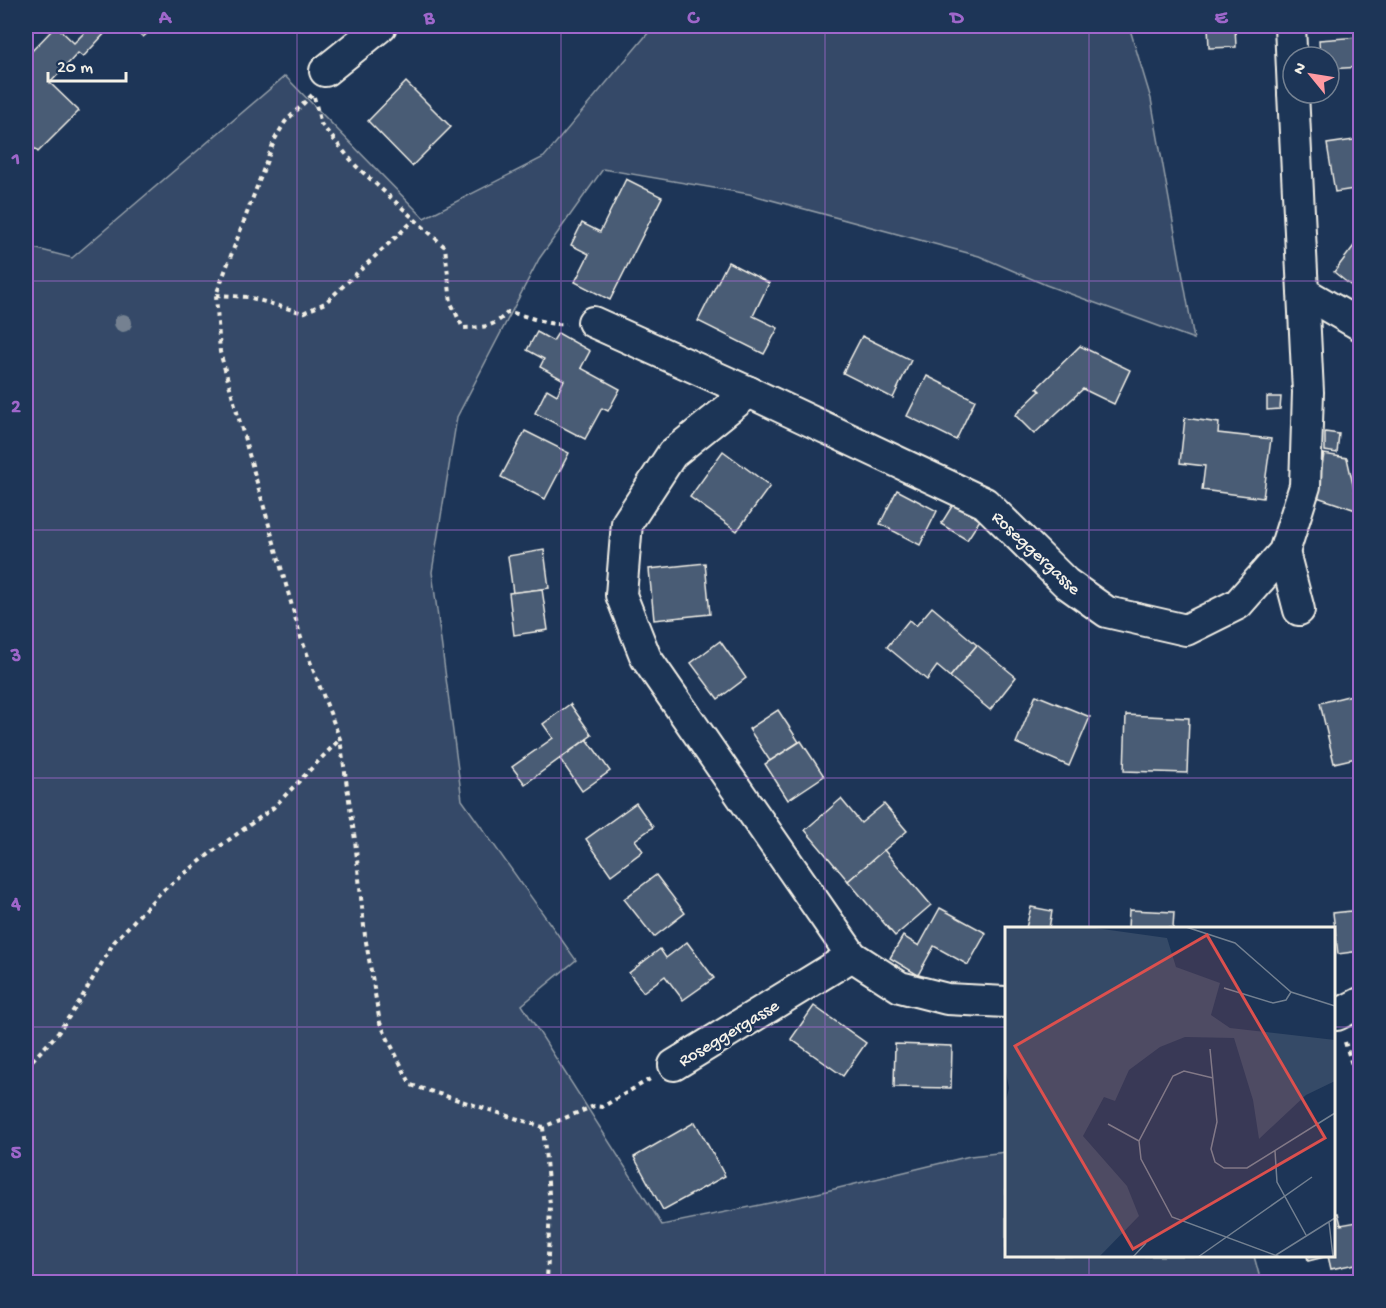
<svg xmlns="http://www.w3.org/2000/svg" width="1386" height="1308" viewBox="0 0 1386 1308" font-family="'Gochi Hand',sans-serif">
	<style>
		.green { fill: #354a67; stroke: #949ea8; stroke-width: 1.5 }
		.building { fill: #485b74; stroke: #f4f1e8; stroke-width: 1.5 }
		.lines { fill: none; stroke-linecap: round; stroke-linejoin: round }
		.street-casing { stroke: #f4f1e8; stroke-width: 34 }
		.path { stroke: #f4f1e8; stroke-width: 4; stroke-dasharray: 4.5 4.5; stroke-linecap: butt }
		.street { stroke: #1d3557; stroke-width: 30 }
		.tree { fill: #748191 }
		.grid { fill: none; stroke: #9f67cb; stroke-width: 1.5; stroke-opacity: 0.55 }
		.labels { text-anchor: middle; stroke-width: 5; stroke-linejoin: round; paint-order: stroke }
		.street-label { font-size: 18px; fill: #f4f1e8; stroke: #1d3557 }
		.inset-road { fill: none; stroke: #738091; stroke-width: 1.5 }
		.view { fill: #dc504e; fill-opacity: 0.15; stroke: #dc504e; stroke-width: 3 }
		.inset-edge { fill: none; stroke: #f4f1e8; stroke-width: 3 }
		.neatline { fill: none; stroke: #9f67cb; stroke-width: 2 }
		.grid-label { font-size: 20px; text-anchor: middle; font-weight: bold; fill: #9f67cb }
	</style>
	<rect width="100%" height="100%" fill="#1d3557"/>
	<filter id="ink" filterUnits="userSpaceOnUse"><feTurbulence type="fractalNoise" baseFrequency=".0167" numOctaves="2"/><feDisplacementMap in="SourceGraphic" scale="12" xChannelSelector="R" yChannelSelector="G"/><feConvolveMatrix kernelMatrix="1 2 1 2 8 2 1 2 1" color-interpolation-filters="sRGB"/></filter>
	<g filter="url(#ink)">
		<polygon class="green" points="654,26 1129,26 1151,99 1194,339 1046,285 979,256 749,194 603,169 539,259 457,417 432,572 462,800 576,960 522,1005 662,1225 818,1193 970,1156 1006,1152 1006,1256 1254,1256 1261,1282 26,1282 26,246 72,258 285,76 424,218 544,157"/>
		<g class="building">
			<polygon points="56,26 74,43 91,26 99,26 106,32 83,57 78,53 50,83 79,111 38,152 26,140 26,108 31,102 26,97 26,57"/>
			<polygon points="132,26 156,26 143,37"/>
			<polygon points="1208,26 1235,26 1236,47 1209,48"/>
			<polygon points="1359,37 1360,67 1329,69 1329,57 1320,57 1319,40"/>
			<polygon points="406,82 451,127 412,166 368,121"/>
			<polygon points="1360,139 1360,188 1335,192 1327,144"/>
			<polygon points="626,179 662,197 610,300 575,282 589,254 571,245 582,223 600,232"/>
			<polygon points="1360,238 1360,293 1334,272"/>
			<polygon points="728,262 769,283 753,316 778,328 764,354 698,321"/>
			<polygon points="537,332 553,341 558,333 590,351 581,368 620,389 608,411 602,408 585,439 535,413 547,389 557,395 564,380 540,367 544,359 527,350"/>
			<polygon points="862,336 911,360 893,398 843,373"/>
			<polygon points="1080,346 1130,370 1114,404 1083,389 1034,434 1015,415 1040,391 1037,388"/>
			<polygon points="927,376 975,400 956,440 907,416"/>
			<polygon points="1267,397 1281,397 1280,409 1267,410"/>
			<polygon points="1185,418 1219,423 1218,433 1271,439 1263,498 1202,490 1205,466 1180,463"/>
			<polygon points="1360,424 1360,448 1356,425"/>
			<polygon points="525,431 569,453 545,499 501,477"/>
			<polygon points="1325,432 1339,434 1337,453 1325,451"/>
			<polygon points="723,451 770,486 737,531 690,497"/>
			<polygon points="1324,454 1347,458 1359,511 1317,497"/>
			<polygon points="897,490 937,511 920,545 880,524"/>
			<polygon points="954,503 980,520 967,540 941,524"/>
			<polygon points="544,550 549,588 513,593 508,556"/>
			<polygon points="705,563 710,614 654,620 649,569"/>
			<polygon points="542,589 548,630 514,635 509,593"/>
			<polygon points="932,607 977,645 950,677 937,666 927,680 887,647 909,620 916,626"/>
			<polygon points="720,641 746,678 718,699 691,663"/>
			<polygon points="977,645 1016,677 990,710 950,677"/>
			<polygon points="1360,693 1360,757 1334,763 1320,703"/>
			<polygon points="1036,695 1090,717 1069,766 1016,743"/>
			<polygon points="570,704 592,735 525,784 512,767 553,738 543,724"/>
			<polygon points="778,710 799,742 770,761 749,729"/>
			<polygon points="1126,715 1189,718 1187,773 1124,771"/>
			<polygon points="587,739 610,771 582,791 560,759"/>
			<polygon points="801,741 824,776 788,800 765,764"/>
			<polygon points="841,799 861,823 884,804 907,831 848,881 805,830"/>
			<polygon points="636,803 653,827 635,840 643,851 611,875 586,839"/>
			<polygon points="884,850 931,905 895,936 848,881"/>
			<polygon points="656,875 685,913 654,937 624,899"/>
			<polygon points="1031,907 1052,911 1049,928 1026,928"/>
			<polygon points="940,908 986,933 968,965 934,946 918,975 890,958 903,936 919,946"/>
			<polygon points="1129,910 1174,912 1173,928 1128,928"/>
			<polygon points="1360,910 1360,951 1338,954 1333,913"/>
			<polygon points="687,942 714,978 683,1000 665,976 643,992 629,973 660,949 666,958"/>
			<polygon points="814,1006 866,1043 843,1076 791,1039"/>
			<polygon points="895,1044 952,1046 951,1088 894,1087"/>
			<polygon points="695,1122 725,1176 663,1210 634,1157"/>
			<polygon points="1338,1213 1341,1225 1357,1222 1360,1236 1360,1263 1331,1269 1328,1256 1308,1261 1307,1256 1334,1256 1334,1214"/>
		</g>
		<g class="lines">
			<g class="street-casing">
				<g id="street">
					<polyline points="1290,26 1293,92"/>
					<polyline points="325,71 381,26"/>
					<polyline points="1303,292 1360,325"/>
					<polyline points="593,322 749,392 985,503 1066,583 1107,612 1186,630 1238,604 1284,552 1305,486 1308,392 1293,93"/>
					<polyline points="749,392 672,454 627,523 621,595 646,658 852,956 900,987 947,999 1006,1002"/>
					<polyline points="1284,552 1299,610"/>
					<polyline points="1334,1015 1337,1015 1360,1003"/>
					<polyline points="674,1065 852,956"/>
				</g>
			</g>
			<g class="path">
				<polyline points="312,95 285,122 275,139 216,295 220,352 301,638 340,739 355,840 365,936 380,1023 411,1085 543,1127 594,1106 602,1107 652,1078"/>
				<path d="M314,97L321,124L356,166L445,247L451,303L463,328C484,327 493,328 508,312C527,315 547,326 566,324"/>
				<polyline points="216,295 248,297 303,313 325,303 414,220"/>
				<polyline points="1345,1042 1360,1091"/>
				<polyline points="26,1067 58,1033 81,999 114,942 161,892 212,852 273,808 339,740"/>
				<polyline points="543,1127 550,1205 547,1282"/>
			</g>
			<use href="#street" class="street"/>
		</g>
		<circle class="tree" cx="123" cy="323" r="9"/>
	</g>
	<path class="grid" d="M297,26V1282M561,26V1282M825,26V1282M1089,26V928M26,281H1360M26,530H1360M26,778H1360M26,1027H1006M1334,1027H1360M1089,1256V1282"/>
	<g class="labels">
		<g class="street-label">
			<text transform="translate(1037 552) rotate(43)" y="6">Roseggergasse</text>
			<text transform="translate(728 1032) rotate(-31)" y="6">Roseggergasse</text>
		</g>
	</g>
	<g transform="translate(1005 927)">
		<rect width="330" height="330" fill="#1d3557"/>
		<path d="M0,0H83L162,11L171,40L215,56L206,88L225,101L330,113V154L301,168L254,212L248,173L229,111L180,110L155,120L124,143L110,174L99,170L78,209L122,259L134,289L94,330H0V178L4,161L0,140Z" fill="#354a67"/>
		<path class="inset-road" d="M181,0L230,16L286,65L330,79M219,61L268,76L281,73L286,65M205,122L212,195L206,222L210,235L219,241H242L330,186M208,151L179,144L168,149L134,214L136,232L167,290L275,330M103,197L134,214M270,224L272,255L301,308M324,295L328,330M271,328L330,291M128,330L141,316M193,330L307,250"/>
		<path class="view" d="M202,8L320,211L128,322L10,119Z"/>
		<rect width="330" height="330" class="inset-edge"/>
	</g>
	<rect width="1386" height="1308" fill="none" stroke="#1d3557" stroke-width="66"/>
	<g transform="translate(1311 75) rotate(300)"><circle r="28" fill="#1d3557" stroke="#738091" stroke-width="1.5"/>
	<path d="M0-4.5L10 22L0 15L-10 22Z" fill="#ff9aa2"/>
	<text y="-9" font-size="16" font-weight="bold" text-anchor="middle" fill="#f4f1e8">N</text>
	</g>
	<path d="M48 72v9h78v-9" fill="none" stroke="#f4f1e8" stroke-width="3"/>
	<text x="57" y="72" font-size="18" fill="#f4f1e8" stroke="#1d3557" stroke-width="4.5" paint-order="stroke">20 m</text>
	<rect x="33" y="33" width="1320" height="1242" class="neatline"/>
	<g class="grid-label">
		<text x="165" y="23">A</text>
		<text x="429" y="23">B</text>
		<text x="693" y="23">C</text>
		<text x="957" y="23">D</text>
		<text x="1221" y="23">E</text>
		<text x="16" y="164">1</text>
		<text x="16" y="412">2</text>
		<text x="16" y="661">3</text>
		<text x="16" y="909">4</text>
		<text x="16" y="1158">5</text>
	</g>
</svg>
